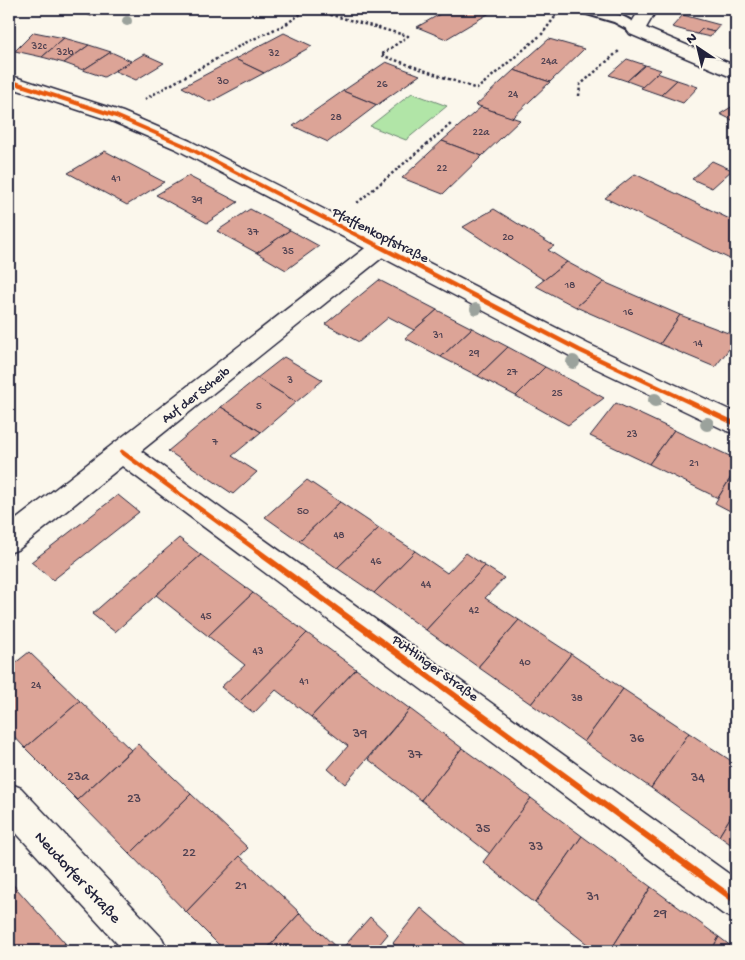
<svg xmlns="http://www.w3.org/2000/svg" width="745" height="960" viewBox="0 0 745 960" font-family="'Gochi Hand',sans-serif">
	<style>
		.green { fill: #b1e5a7; stroke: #6a8471 }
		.building { fill: #dca497; stroke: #22223b }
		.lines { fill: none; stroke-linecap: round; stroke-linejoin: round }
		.service-casing { stroke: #22223b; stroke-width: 4 }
		.minor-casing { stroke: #22223b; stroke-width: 3 }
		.tertiary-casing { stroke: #22223b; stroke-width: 3 }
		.path { stroke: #22223b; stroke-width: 2.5; stroke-dasharray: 2.5 2.5; stroke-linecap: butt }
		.service { fill: #fbf7ec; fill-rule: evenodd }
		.minor { fill: #fbf7ec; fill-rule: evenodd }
		.tertiary { fill: #fbf7ec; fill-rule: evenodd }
		.cycleway-far2-casing { stroke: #fbf7ec; stroke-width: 6 }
		.cycleway-far1-casing { stroke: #fbf7ec; stroke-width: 8 }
		.cycleway-casing { stroke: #fbf7ec; stroke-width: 9 }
		.cycleway-far2 { stroke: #e8590c; stroke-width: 4 }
		.cycleway-far1 { stroke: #e8590c; stroke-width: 4.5 }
		.cycleway { stroke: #e8590c; stroke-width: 6 }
		.tree { fill: #9ba29c }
		.labels { text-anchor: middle; stroke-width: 4; stroke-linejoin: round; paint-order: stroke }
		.number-label { font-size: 11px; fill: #504252 }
		.street-label { font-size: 14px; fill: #22223b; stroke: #fbf7ec }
		.near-number-label { font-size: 14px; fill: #504252 }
		.near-street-label { font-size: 16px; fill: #22223b; stroke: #fbf7ec }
	</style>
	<rect width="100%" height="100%" fill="#fbf7ec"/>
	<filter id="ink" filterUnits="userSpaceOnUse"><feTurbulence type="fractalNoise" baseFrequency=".02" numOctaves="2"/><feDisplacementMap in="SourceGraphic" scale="10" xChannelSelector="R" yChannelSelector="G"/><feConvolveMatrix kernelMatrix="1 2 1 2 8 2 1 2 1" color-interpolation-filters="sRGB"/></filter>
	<g filter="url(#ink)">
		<polygon class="green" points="412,93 447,106 406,140 370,126"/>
		<g class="building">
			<polygon points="74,9 105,9 91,16"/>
			<polygon points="449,9 475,9 488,14 446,39 417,27"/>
			<polygon points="475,9 497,9 488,14"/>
			<polygon points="683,15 720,25 714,32 702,29 697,34 672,27"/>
			<polygon points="702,29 714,32 710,37 697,34"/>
			<polygon points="34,32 64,38 42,57 15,51"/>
			<polygon points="284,33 312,46 264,73 235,59"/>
			<polygon points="64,38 89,45 64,63 42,57"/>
			<polygon points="549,39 584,49 550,82 514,70"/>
			<polygon points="89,45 111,52 83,70 64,63"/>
			<polygon points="111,52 131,61 104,77 83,70"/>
			<polygon points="144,54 164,63 136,80 115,71"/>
			<polygon points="235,59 264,73 210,102 182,87"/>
			<polygon points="627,59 645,65 627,81 609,75"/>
			<polygon points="386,62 420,75 377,105 343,91"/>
			<polygon points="645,65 661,70 643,87 627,81"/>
			<polygon points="514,70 550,82 512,118 476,105"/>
			<polygon points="657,73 677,80 661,95 641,88"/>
			<polygon points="677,80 698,87 683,103 661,95"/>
			<polygon points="343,91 377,105 328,142 293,126"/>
			<polygon points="736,104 736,122 720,114"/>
			<polygon points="481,107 520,120 482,156 442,141"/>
			<polygon points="442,141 482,156 443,194 402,178"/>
			<polygon points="105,151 164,182 127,205 68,173"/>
			<polygon points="712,161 732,170 712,188 692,179"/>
			<polygon points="635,174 736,222 736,262 605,198"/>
			<polygon points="188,176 238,202 207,223 156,195"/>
			<polygon points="250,209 290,230 257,253 217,231"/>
			<polygon points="494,209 554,246 548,250 567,262 544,280 463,227"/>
			<polygon points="290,230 319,246 286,270 257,253"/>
			<polygon points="567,262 604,282 576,307 536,286"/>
			<polygon points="379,280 437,310 414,330 389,317 359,342 325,324"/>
			<polygon points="604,282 680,315 660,344 576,307"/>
			<polygon points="437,310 472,328 441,357 405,338"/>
			<polygon points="680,315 736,336 736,340 715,367 660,344"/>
			<polygon points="472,328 508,347 478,376 441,357"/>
			<polygon points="508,347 545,367 516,396 478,376"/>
			<polygon points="284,357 323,380 296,402 257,378"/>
			<polygon points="545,367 584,387 604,398 568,425 516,396"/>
			<polygon points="257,378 296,402 261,432 221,407"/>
			<polygon points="616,403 674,430 649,464 590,436"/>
			<polygon points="221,407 261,432 232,456 257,472 233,494 168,451"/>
			<polygon points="674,430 736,459 736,469 718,498 649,464"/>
			<polygon points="736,469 736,514 715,503"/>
			<polygon points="307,480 340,502 299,541 265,517"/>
			<polygon points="118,495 139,512 53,580 31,562"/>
			<polygon points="340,502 379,528 337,568 299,541"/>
			<polygon points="379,528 415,551 374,593 337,568"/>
			<polygon points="179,538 201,555 115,632 92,614"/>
			<polygon points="415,551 447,573 466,553 485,566 426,630 374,593"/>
			<polygon points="201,555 253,593 208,636 156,595"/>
			<polygon points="485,566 504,578 485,598 519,620 478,667 426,630"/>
			<polygon points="253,593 307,633 239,702 221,687 245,665 208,636"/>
			<polygon points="519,620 571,654 531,704 478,667"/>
			<polygon points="307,633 356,669 311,717 276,690 254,713 239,702"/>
			<polygon points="29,652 80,701 25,748 9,731 9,668"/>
			<polygon points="571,654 623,689 584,742 531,704"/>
			<polygon points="356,669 410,709 345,784 328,769 348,746 311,717"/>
			<polygon points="623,689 689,733 651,788 584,742"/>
			<polygon points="80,701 131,750 77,800 25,748"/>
			<polygon points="410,709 462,748 421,800 368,759"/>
			<polygon points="689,733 736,764 736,808 719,836 651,788"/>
			<polygon points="138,744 191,794 130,854 77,800"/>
			<polygon points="462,748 531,798 490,854 421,800"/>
			<polygon points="191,794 248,848 186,912 130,854"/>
			<polygon points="531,798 582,836 535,903 483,862"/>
			<polygon points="736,808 736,848 719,836"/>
			<polygon points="582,836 651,887 610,951 596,951 535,903"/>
			<polygon points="240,856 300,913 265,951 225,951 186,912"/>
			<polygon points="9,880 65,943 57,951 9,951"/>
			<polygon points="651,887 719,937 711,951 610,951"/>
			<polygon points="421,908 472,951 401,951 393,943"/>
			<polygon points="300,913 340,951 265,951"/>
			<polygon points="370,917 388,934 374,951 340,951"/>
			<polygon points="719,937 736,950 736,951 711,951"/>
			<polygon points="65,943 72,951 57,951"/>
		</g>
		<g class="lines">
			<g class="service-casing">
				<path id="service" d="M578,9C598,8 628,13 642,30L636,34L614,22L580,12Z"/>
			</g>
			<g class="minor-casing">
				<g id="minor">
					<polygon points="640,9 657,9 646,28 736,66 736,79 630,34 627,30"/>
					<polygon points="381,240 389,242 392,247 389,252 141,451 736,879 736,919 723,914 122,466 19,549 9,553 9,525 373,242"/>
					<polygon points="9,783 21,788 162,938 168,951 124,951 9,825"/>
				</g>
			</g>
			<g class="tertiary-casing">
				<polygon id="tertiary" points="9,75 123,112 190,141 588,344 736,413 736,434 727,431 570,356 176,149 109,120 9,87"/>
			</g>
			<g class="path">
				<polyline points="305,12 324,13 408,36 381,55 477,89 542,34 558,13"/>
				<polyline points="579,96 580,85 620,50"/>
				<polyline points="145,99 243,44 286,24 308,9"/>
				<polyline points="357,203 452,123"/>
			</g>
			<use href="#service" class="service"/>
			<use href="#minor" class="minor"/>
			<use href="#tertiary" class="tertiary"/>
			<g class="cycleway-far2-casing">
				<polyline id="cycleway-far2" points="9,81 116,116 183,145 366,240"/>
			</g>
			<g class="cycleway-far1-casing">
				<g id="cycleway-far1">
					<polyline points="363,238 579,350 736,424"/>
					<polyline points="122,452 259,552"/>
				</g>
			</g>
			<g class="cycleway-casing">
				<polyline id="cycleway" points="257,551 736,901"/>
			</g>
			<use href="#cycleway-far2" class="cycleway-far2"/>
			<use href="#cycleway-far1" class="cycleway-far1"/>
			<use href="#cycleway" class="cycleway"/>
		</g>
		<g class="tree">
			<circle cx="127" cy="21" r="5"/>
			<circle cx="476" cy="309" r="6"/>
			<circle cx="573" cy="362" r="7"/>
			<circle cx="655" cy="400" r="7"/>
			<circle cx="707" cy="424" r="7"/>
		</g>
	</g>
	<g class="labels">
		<g class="number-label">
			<text x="39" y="49">32c</text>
			<text x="65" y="55">32b</text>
			<text x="274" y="56">32</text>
			<text x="549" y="64">24a</text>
			<text x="223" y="84">30</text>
			<text x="382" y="87">26</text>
			<text x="513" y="97">24</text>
			<text x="336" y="120">28</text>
			<text x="481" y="135">22a</text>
			<text x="442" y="171">22</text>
			<text x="116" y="181">41</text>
			<text x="197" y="203">39</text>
			<text x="253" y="235">37</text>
			<text x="508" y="240">20</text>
			<text x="288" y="254">35</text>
			<text x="570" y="288">18</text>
			<text x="628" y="315">16</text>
			<text x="438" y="338">31</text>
			<text x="698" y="346">14</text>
			<text x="474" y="356">29</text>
			<text x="512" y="375">27</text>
			<text x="290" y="383">3</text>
			<text x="557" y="396">25</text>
			<text x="259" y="409">5</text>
			<text x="632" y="437">23</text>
			<text x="215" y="445">7</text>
			<text x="694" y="466">21</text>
			<text x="303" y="514">50</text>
			<text x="339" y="538">48</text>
			<text x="376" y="564">46</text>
			<text x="426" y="587">44</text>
			<text x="474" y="613">42</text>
			<text x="206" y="619">45</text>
			<text x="258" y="654">43</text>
			<text x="525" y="665">40</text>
			<text x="304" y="684">41</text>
			<text x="36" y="688">24</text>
			<text x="577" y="701">38</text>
		</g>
		<g class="street-label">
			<text transform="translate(381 234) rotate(27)" y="5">Pfaffenkopfstraße</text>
			<text transform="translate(195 394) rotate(-38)" y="5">Auf der Scheib</text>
			<text transform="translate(436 667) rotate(36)" y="5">Püttlinger Straße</text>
		</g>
		<g class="near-number-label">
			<text x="360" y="737">39</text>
			<text x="637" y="742">36</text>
			<text x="415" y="758">37</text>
			<text x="78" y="780">23a</text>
			<text x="698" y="781">34</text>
			<text x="134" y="802">23</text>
			<text x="483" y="832">35</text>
			<text x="536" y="850">33</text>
			<text x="189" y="856">22</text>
			<text x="241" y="889">21</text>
			<text x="593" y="900">31</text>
			<text x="660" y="917">29</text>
		</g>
		<g class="near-street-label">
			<text transform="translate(79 876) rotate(47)" y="6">Neudorfer Straße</text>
		</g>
	</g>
	<rect width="745" height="960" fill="none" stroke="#fbf7ec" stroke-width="30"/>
	<rect x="15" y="15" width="715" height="930" fill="none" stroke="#22223b" stroke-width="2" filter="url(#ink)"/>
	<g transform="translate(698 48) rotate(325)" stroke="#fbf7ec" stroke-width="4" paint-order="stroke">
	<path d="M0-4L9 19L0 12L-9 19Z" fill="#22223b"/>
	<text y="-8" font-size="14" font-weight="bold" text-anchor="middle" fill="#22223b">N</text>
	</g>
</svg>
